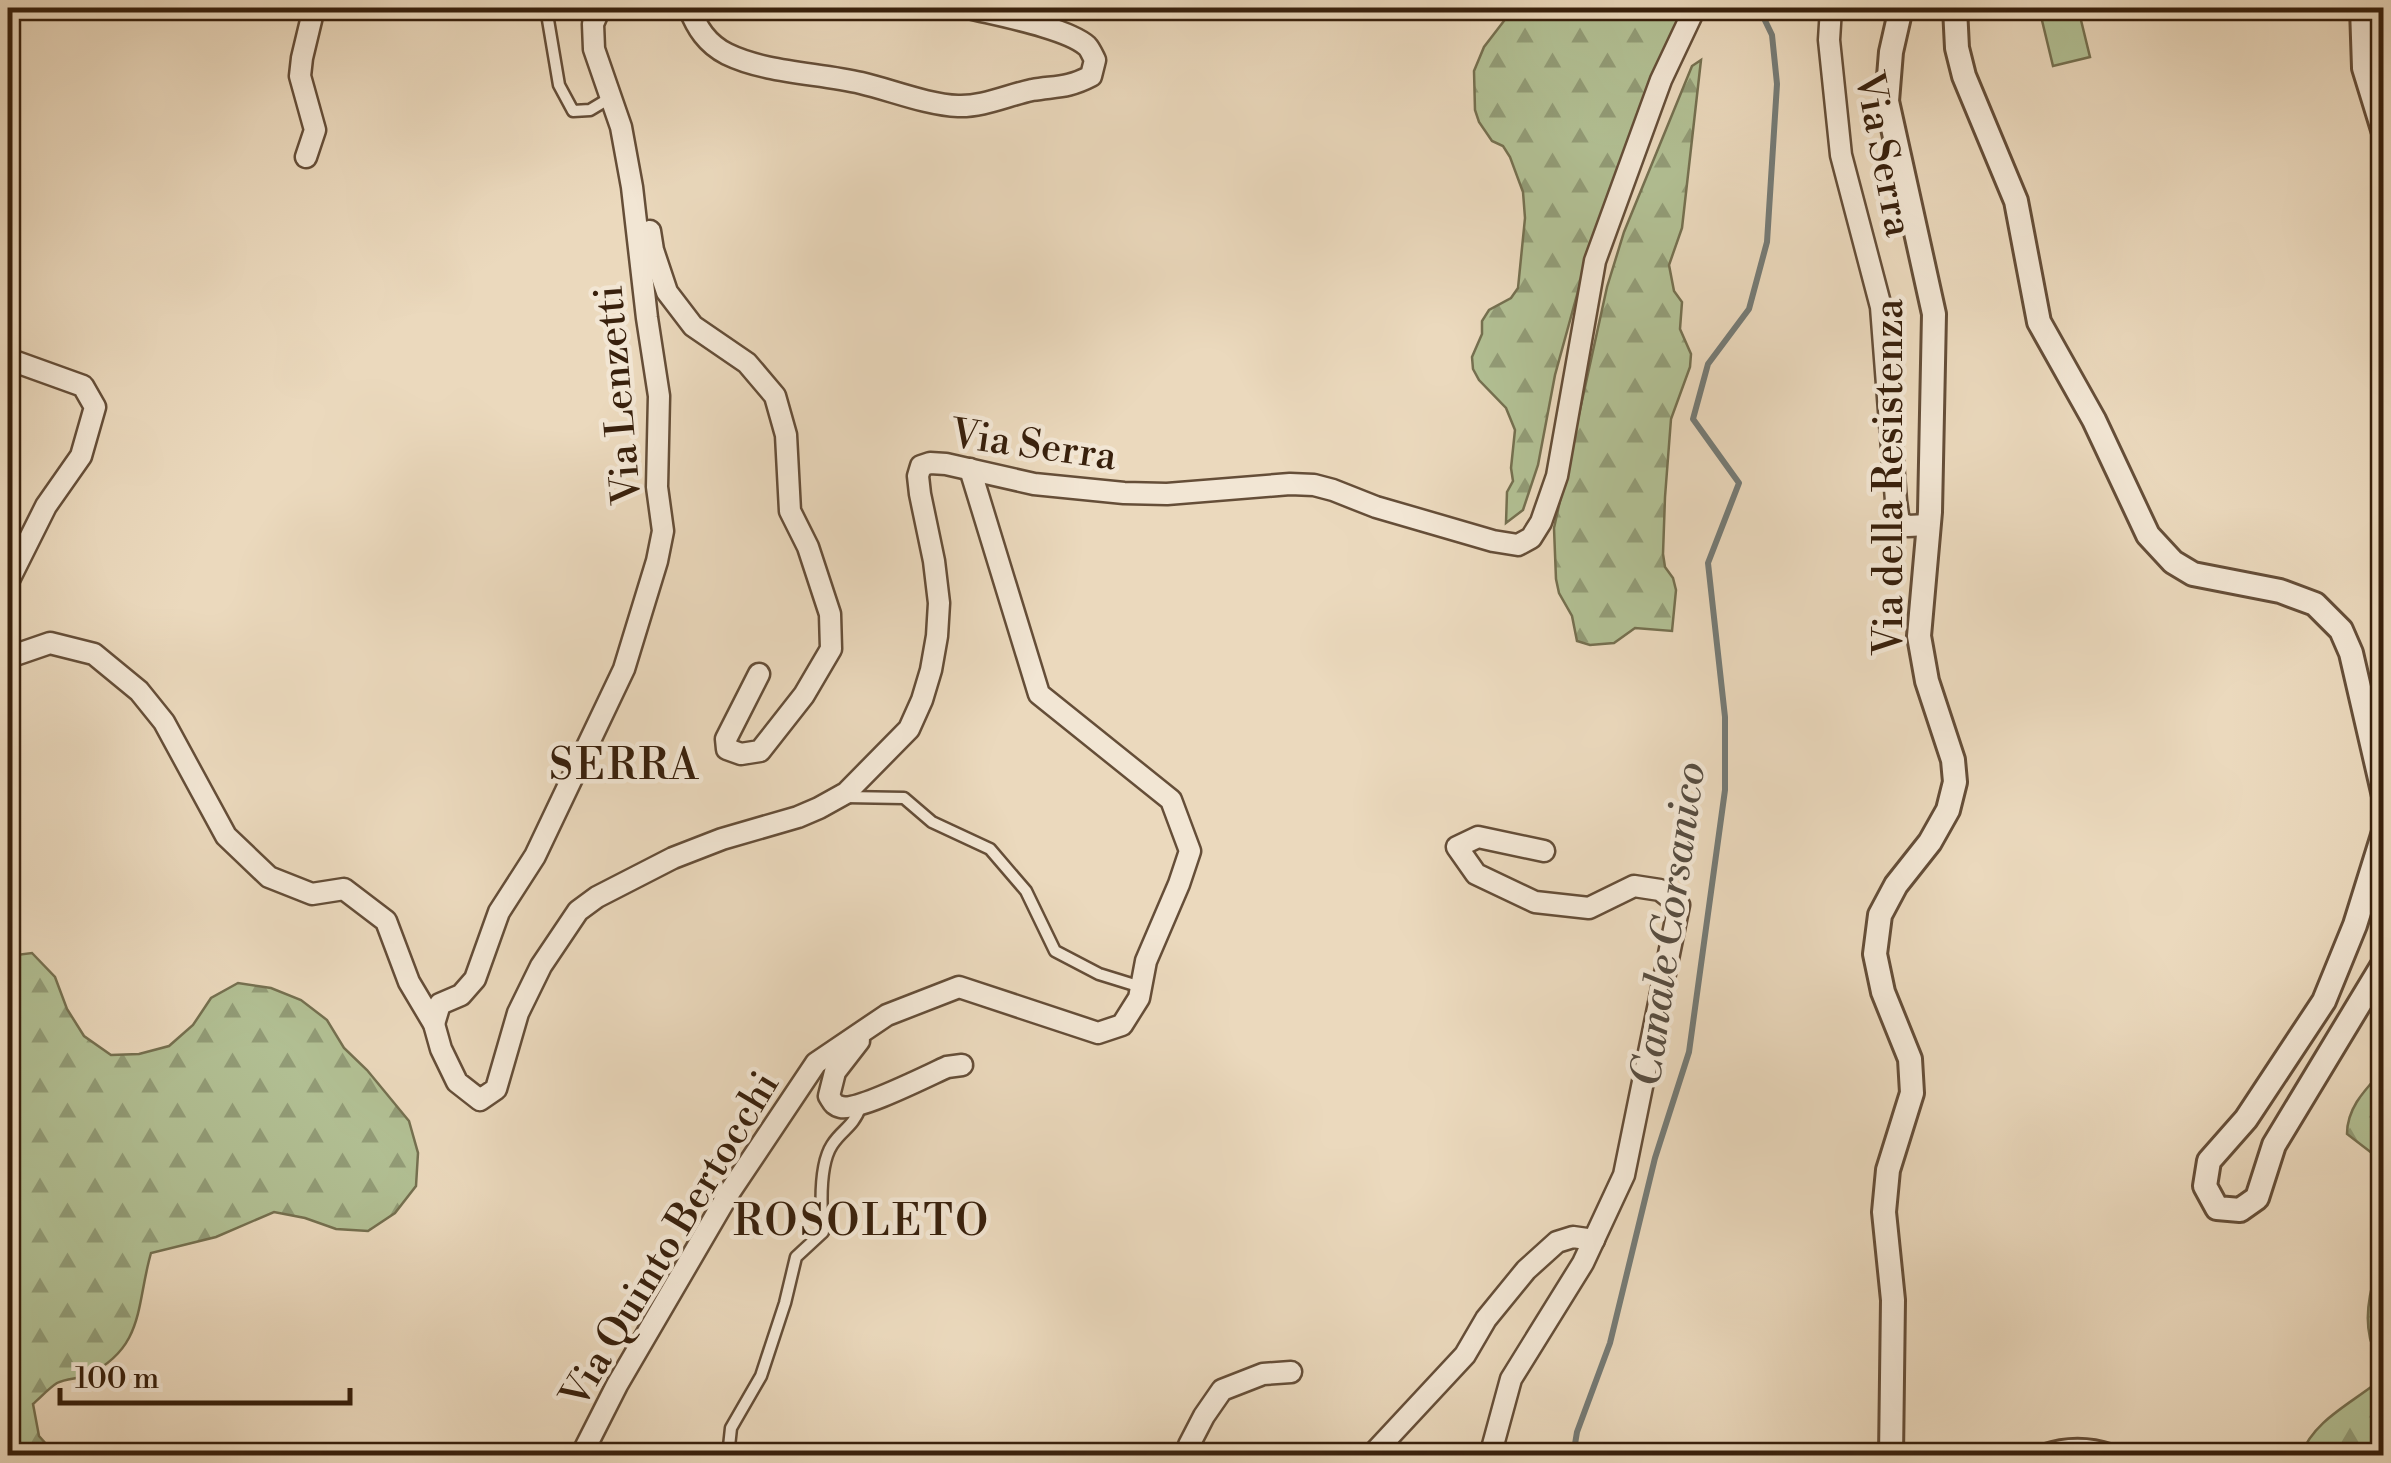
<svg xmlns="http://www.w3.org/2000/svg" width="2391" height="1463" viewBox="0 0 2391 1463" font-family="'Libre Bodoni',serif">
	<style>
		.forest { fill: url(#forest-firs); stroke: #757050; stroke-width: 2.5 }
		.pitch { fill: #b2c094; stroke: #757050; stroke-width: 2.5 }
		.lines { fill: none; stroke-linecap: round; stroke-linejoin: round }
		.stream { stroke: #757b76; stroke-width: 6 }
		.service-casing { stroke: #654e38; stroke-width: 15 }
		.minor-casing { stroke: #654e38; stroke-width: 25 }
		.tertiary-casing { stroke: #654e38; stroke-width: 28 }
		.service { stroke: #f2e6d4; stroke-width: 10 }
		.minor { stroke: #f2e6d4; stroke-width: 20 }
		.tertiary { stroke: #f2e6d4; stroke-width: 22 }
		.labels { text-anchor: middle; stroke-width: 9; stroke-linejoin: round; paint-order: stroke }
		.street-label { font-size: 40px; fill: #38200c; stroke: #f2e6d4 }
		.neighbourhood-label { font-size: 42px; letter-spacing: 2.5px; fill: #38200c; stroke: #f2e6d4 }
		.water-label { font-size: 42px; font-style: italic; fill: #574d41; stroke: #f2e6d4 }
	</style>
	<defs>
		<pattern id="forest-firs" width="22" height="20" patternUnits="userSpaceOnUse" patternTransform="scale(2.5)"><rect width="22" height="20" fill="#b2c094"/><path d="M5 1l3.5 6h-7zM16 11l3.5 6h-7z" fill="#929c77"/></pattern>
	</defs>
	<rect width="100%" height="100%" fill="#ebd9bd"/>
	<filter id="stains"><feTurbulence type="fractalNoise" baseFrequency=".002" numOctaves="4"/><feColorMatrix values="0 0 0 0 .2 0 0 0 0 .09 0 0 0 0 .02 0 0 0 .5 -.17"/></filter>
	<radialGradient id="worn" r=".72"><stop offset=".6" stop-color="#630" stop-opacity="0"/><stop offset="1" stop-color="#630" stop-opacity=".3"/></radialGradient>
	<g class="forest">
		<polygon points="1510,8 1690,8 1591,244 1555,375 1538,465 1523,510 1506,523 1507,492 1513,481 1511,468 1515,430 1506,408 1479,380 1473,369 1472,357 1482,334 1482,321 1489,310 1511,298 1518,288 1525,218 1523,192 1510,157 1503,146 1492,141 1479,122 1475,110 1474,71 1484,47 1507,17"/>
		<polygon points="1701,60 1682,228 1669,265 1674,291 1682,302 1680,329 1691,354 1690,367 1671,419 1665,497 1663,554 1665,567 1673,578 1676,590 1672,631 1635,628 1614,643 1590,645 1577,641 1572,616 1559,593 1556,579 1554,528 1607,287 1624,232 1692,66"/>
		<path d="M32,953L55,977L67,1009L84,1036L111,1055L139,1054L169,1046L193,1025L211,998L238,983L271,988L301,1000L327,1020L344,1048L367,1070L409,1121L418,1153L416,1186L395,1213L368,1231L336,1229L305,1218L274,1212L216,1237L151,1253C136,1305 145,1347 88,1375C79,1379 66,1378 57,1383C49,1388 40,1398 33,1404L39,1436L56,1455H8V956Z"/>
		<path d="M2383,1070V1186L2377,1157L2347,1134C2347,1107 2366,1089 2383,1070Z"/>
		<path d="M2383,1250V1455H2301C2313,1422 2348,1405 2375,1384L2381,1360C2377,1353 2371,1345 2370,1338C2363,1308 2374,1278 2383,1250Z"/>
	</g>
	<polygon class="pitch" points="2039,8 2078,8 2090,57 2053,66"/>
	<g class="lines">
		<polyline class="stream" points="1573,1456 1577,1432 1610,1343 1655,1158 1689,1052 1725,790 1725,717 1708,563 1739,483 1693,419 1708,364 1749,309 1767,242 1777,84 1772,35 1759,8"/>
		<g class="service-casing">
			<g id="service">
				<polyline points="546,8 559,85 573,111 590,110 610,98"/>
				<polyline points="846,797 904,798 932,822 990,849 1026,891 1055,951 1099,974 1141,987"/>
				<path d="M728,1456L731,1428L761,1376L785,1303L796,1257L823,1232C821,1208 819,1165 832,1145C843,1128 852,1129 861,1106"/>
			</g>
		</g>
		<g class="minor-casing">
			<g id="minor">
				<path d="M689,8C697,28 707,44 727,54C766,73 819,73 861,83C891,90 928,105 958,106C983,107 1008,95 1032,90C1057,86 1068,88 1091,76L1095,60C1093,56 1090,49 1087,46C1067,28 997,15 969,8"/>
				<polyline points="1831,8 1829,40 1841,155 1881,307 1896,501 1899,522 1908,526 1928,525"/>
				<polyline points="306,157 315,130 300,76 302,58 314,8"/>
				<polyline points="650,231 653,250 667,292 693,326 747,363 775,396 786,435 790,511 808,547 830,614 831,649 804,695 760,751 741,754 727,749 726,739 759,674"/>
				<polyline points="8,359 83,386 95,407 81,456 46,506 8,582"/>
				<polyline points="8,654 18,654 50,643 94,654 139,691 164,722 226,836 269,877 312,894 344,889 386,921 409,982 434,1024 441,1049 457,1082 480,1100 496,1089 518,1013 541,966 578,911 597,897 673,858 722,839 798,817 819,808 846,793 909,729 922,700 931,670 937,636 939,603 934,561 920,494 918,476 921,466 930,463 946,464 1034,484 1124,493 1167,494 1290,484 1314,485 1333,490 1376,507 1493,541 1518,545 1531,538 1541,522 1557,476 1595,261 1661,80 1695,8"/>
				<polyline points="434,1024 440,1004 461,995 475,979 499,912 535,856 624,669 657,561 663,531 657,487 659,396 647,318 632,187 621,127 594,49 593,24 600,8"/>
				<path d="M859,1041L835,1072L829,1096C833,1102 833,1105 841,1107C858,1111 927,1076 947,1067L962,1065"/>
				<polyline points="581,1456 617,1385 729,1193 816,1063 887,1015 959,987 1098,1033 1122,1025 1139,998 1146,961 1179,884 1190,851 1171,800 1039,694 970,469"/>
				<polyline points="1189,1456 1189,1445 1204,1416 1222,1390 1263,1374 1291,1372"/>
				<polyline points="1371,1456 1465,1355 1486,1319 1526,1270 1557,1242 1573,1237 1594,1240"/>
				<polyline points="1490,1456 1511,1379 1583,1263 1624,1175 1679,905 1660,890 1634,886 1589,908 1535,902 1476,874 1457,847 1478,837 1544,851"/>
			</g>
		</g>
		<g class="tertiary-casing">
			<g id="tertiary">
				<polyline points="1955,8 1957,48 1964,76 2016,201 2039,322 2094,420 2148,535 2173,562 2193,574 2280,591 2315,604 2341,630 2351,653 2384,796"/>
				<polyline points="2362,8 2364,68 2384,133"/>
				<polyline points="2384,832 2355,925 2324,1001 2246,1119 2209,1161 2205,1186 2217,1208 2240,1210 2257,1198 2274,1145 2384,963"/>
				<polyline points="1891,1456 1893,1300 1884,1212 1888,1170 1912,1093 1910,1059 1883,992 1875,954 1880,915 1896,885 1930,842 1948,810 1955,782 1953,760 1927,681 1919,636 1930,512 1934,314 1887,101 1891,52 1901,8"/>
				<path d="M2046,1456C2066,1449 2089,1449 2109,1456"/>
			</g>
		</g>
		<use href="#service" class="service"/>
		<use href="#minor" class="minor"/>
		<use href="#tertiary" class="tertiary"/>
	</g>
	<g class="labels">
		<g class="street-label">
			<text transform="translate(1885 154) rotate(79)" y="14">Via Serra</text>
			<text transform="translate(617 395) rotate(-95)" y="14">Via Lenzetti</text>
			<text transform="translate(1034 444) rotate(8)" y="14">Via Serra</text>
			<text transform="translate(1888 477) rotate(-90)" y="14">Via della Resistenza</text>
			<text transform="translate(669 1239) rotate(-59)" y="14">Via Quinto Bertocchi</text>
		</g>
		<g class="neighbourhood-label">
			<text x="625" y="779">SERRA</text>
			<text x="862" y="1235">ROSOLETO</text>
		</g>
		<g class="water-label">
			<text transform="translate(1667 924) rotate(-82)" y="15">Canale Corsanico</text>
		</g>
	</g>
	<rect width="2391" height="1463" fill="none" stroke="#ebd9bd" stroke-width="40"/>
	<rect x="10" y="10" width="2371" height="1443" fill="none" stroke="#38200c" stroke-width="5"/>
	<rect x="20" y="20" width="2351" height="1423" fill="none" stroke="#38200c" stroke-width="2.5"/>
	<path d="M60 1388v15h290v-15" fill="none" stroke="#38200c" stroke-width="5"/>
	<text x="75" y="1388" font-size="30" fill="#38200c" stroke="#f2e6d4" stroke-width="8" paint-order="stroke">100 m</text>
	<rect width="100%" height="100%" filter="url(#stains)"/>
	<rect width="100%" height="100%" fill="url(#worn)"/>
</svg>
